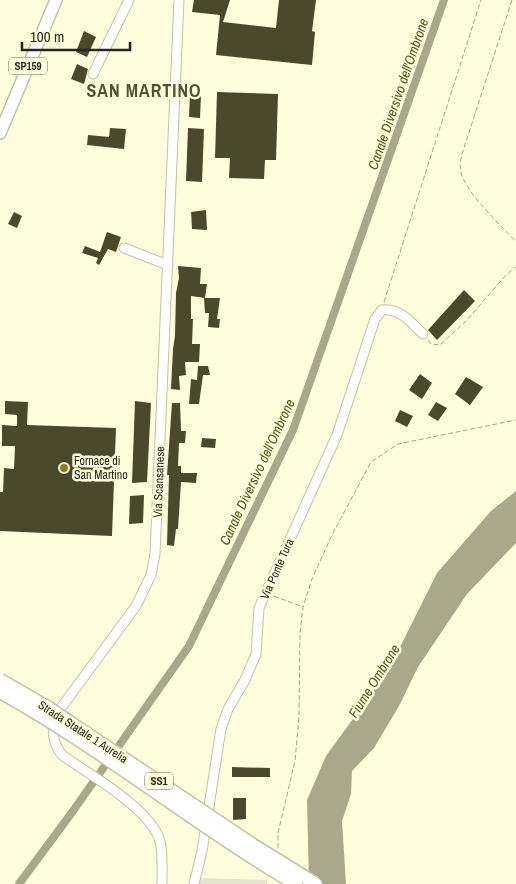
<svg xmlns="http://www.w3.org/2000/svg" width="516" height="884" viewBox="0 0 516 884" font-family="'Archivo Narrow',sans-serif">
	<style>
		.green { fill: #e5e4cd }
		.water { fill: #a9a88b }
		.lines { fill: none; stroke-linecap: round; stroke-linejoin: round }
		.canal { stroke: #a9a88b; stroke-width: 8 }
		.building { fill: #4b492c }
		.minor-casing { stroke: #c3c2a1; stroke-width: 11 }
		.major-casing { stroke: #c3c2a1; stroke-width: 14 }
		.path { stroke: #a3a289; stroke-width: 1; stroke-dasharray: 5 2.5; stroke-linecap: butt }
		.minor { stroke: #fff; stroke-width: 9 }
		.major { stroke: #fff; stroke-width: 11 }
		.highway-bridge-casing { stroke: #c3c2a1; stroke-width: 15; stroke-linecap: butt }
		.highway-bridge { stroke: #fff; stroke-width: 12 }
		.poi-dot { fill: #847f26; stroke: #fffedc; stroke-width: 2 }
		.labels { text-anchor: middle; stroke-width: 5; stroke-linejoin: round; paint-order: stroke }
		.shield { fill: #fffedc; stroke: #686754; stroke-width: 1 }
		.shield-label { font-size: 11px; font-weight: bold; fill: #27261a }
		.poi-label { font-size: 12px; fill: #27261a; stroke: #fffedc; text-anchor: start }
		.street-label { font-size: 12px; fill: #27261a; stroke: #fffedc }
		.water-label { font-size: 14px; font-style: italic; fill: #575522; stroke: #fffedc }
		.district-label { font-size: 18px; font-weight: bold; letter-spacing: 1px; fill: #535134; stroke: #fffedc }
	</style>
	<rect width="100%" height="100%" fill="#fffedc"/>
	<polygon class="green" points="199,878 267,880 267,884 196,884"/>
	<polygon class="water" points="516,491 516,543 467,594 418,667 399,706 374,748 352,771 351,794 342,821 346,884 309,884 307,800 326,756 389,669 437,573 491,511"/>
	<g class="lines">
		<polyline class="canal" points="19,884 73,811 189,646 293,430 444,0"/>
	</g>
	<g class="building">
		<polygon points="194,0 230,0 223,22 276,28 279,0 316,0 312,31 315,32 312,65 216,55 220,15 192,12"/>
		<polygon points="84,31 96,37 87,57 76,52"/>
		<polygon points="77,64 88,69 84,84 71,79"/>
		<polygon points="217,92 278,94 276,160 265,160 264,179 229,178 230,158 215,158"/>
		<polygon points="190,94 201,95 200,118 189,117"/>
		<polygon points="110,128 126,129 124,149 87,145 88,135 109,137"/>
		<polygon points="188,128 204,129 202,182 186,181"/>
		<polygon points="206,210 207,230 192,229 191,212"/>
		<polygon points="14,212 22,216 17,228 8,224"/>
		<polygon points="107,232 121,237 116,252 108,249 99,265 96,263 98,258 82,253 85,246 100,252"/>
		<polygon points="178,266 201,268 200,284 207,284 205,298 191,296 191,319 193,319 192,344 200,344 199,362 185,362 186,375 179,376 180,390 171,389 173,349 175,336 176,293 179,278"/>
		<polygon points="464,290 475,301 437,340 428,330"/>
		<polygon points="204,298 220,298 217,319 220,319 219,328 208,327 209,313 205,313"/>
		<polygon points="198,366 208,366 210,375 203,375 199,404 189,404 191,379 197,380"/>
		<polygon points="420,374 432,383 422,399 409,390"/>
		<polygon points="466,377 483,387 470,405 455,394"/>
		<polygon points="5,401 28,402 27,425 116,428 112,536 0,531 0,492 3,492 4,468 14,469 15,446 2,446 2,425 17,426 17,415 5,414"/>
		<polygon points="135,401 151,403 147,482 132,483"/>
		<polygon points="436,402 447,408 438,421 428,415"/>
		<polygon points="172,403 180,403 181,431 186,431 185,443 179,443 178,466 181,466 181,473 197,473 196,483 181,482 178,529 176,529 174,546 167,545 169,475 167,475"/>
		<polygon points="400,410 413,416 407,427 395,421"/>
		<polygon points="202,438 216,439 215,448 201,447"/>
		<polygon points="144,495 143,523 129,524 130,496"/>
		<polygon points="232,767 270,768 270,777 232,777"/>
		<polygon points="233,798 246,798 246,819 233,820"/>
	</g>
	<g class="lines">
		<g class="minor-casing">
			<g id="minor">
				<polyline points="93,74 129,0"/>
				<polyline points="124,248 168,265"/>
				<path d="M162,884C162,871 163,854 160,841C150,808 90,775 62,755C52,742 52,731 55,716L136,606L151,575L155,554L179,0"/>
				<path d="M194,884L202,851L221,729L228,709L245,680L256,654L259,608L337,435L375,319L382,310C399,307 412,323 423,334"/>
			</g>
		</g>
		<g class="major-casing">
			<polyline id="major" points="0,133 56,0"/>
		</g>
		<g class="path">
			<path d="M512,0L462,154C460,162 459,170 463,178C472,199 500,224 516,242"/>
			<polyline points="384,302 481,0"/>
			<polyline points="428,340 431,344 440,345 466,321 506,275 516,267"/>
			<polyline points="274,596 303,607"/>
			<polyline points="278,848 278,833 295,761 299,716 300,633 303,607 312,579 332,535 371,462 398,444 516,420"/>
		</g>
		<use href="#minor" class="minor"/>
		<use href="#major" class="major"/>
		<g class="highway-bridge-casing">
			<g id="highway-bridge">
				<polyline points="0,680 47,707 253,845 316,884"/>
				<path d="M0,692C103,749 195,825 296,884"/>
			</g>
		</g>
		<use href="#highway-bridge" class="highway-bridge"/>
	</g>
	<circle class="poi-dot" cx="64" cy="468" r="5"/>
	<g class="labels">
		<g class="shield">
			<rect x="9" y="57.5" width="38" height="17" rx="4"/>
			<rect x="145" y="772.5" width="28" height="17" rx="4"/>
		</g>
		<g class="shield-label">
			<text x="28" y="70">SP159</text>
			<text x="159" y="785">SS1</text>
		</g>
		<g class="poi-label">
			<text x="74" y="465">Fornace di<tspan x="74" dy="14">San Martino</tspan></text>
		</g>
		<g class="street-label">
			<text transform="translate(159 482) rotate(-88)" y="4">Via Scansanese</text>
			<text transform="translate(277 569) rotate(-66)" y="4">Via Ponte Tura</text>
			<text transform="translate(83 732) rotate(33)" y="4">Strada Statale 1 Aurelia</text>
		</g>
		<g class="water-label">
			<text transform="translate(398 94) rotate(-71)" y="5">Canale Diversivo dell'Ombrone</text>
			<text transform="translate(257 472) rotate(-65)" y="5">Canale Diversivo dell'Ombrone</text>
			<text transform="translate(374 681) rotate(-58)" y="5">Fiume Ombrone</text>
		</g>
		<g class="district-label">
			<text x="144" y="97">SAN MARTINO</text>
		</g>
	</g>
	<path d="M22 42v8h108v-8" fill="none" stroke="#27261a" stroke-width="2.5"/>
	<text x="30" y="42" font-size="15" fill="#27261a" stroke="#fffedc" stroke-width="4" paint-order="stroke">100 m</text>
</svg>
